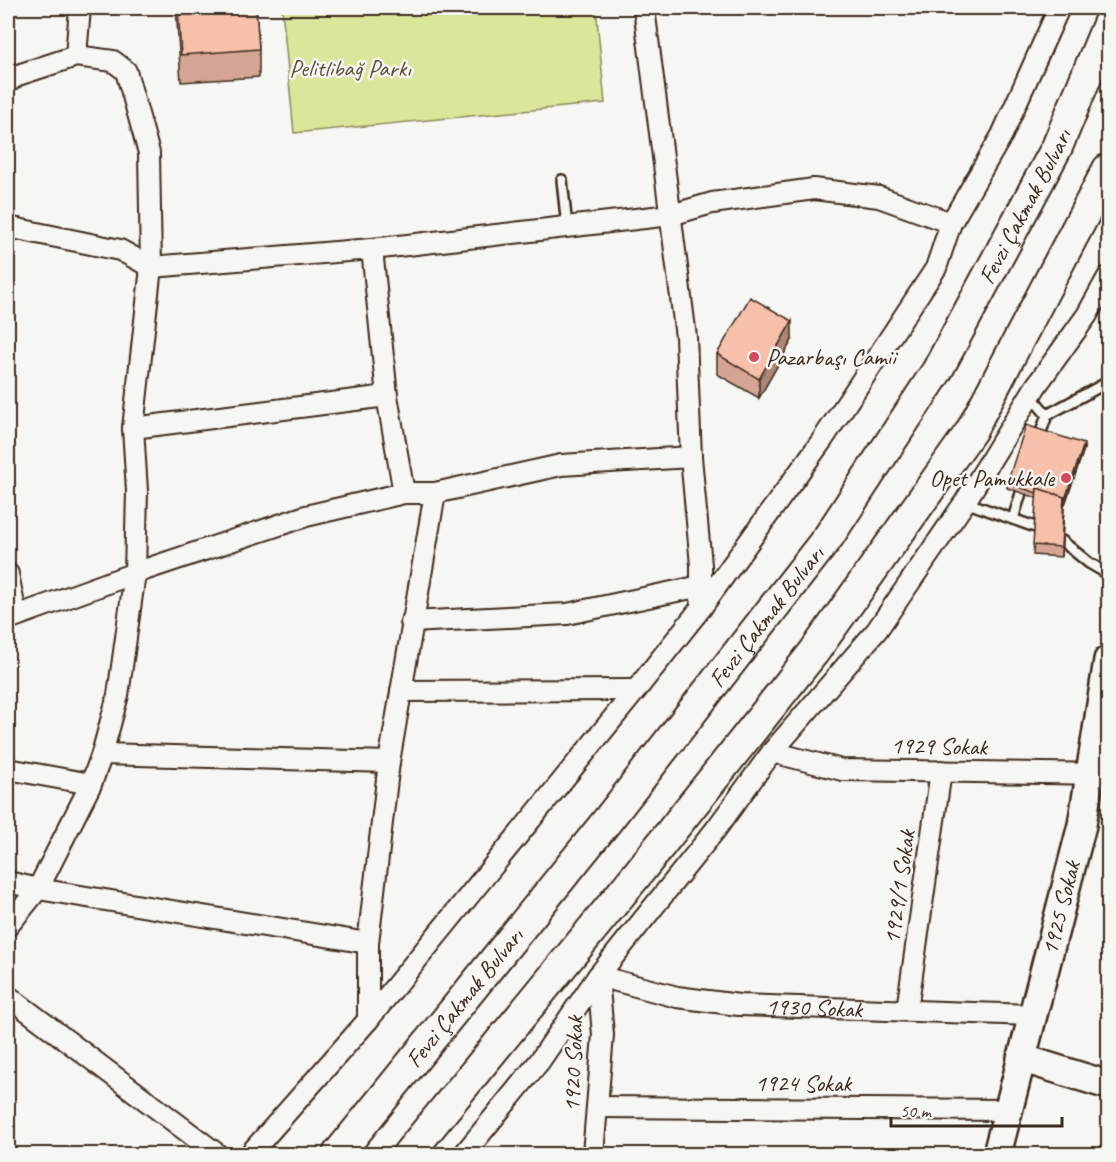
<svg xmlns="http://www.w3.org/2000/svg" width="1116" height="1162" viewBox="0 0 1116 1162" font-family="Caveat,sans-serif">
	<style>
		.green { fill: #dae699; stroke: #8a885c; stroke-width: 1.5 }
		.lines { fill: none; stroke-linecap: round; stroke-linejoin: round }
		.lane-casing { stroke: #3b2a1e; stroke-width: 14 }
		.street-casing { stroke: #3b2a1e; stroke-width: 24 }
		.secondary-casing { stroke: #3b2a1e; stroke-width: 32 }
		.primary-casing { stroke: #3b2a1e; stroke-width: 34 }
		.lane { stroke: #f6f6f2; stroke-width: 9 }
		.street { stroke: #f6f6f2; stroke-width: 20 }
		.secondary { stroke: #f6f6f2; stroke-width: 27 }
		.primary { stroke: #f6f6f2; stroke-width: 30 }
		.wall { fill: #d4a592; stroke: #3b2a1e; stroke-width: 1.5 }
		.shaded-wall { fill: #ad8677; stroke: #3b2a1e; stroke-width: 1.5 }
		.building { fill: #f7c0aa; stroke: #3b2a1e; stroke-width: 1.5 }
		.poi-dot { fill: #d1495b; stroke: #f6f6f2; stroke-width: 2 }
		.labels { text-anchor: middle; stroke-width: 5; stroke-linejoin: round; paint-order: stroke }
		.park-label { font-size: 24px; fill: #5b5037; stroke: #f6f6f2 }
		.street-label { font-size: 24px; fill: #3b2a1e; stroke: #f6f6f2 }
		.poi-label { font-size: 24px; fill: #3b2a1e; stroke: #f6f6f2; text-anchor: start }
	</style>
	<rect width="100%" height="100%" fill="#f6f6f2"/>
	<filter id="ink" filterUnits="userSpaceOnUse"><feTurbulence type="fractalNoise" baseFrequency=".0167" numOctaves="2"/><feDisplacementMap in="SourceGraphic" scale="12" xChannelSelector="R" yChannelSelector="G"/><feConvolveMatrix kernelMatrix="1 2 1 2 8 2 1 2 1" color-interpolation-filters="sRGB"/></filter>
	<g filter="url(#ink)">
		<polygon class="green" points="282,8 596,8 605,103 294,133"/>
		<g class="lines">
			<g class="lane-casing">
				<g id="lane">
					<polyline points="562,180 567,227"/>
					<polyline points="1030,395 1047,415"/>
					<polyline points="1040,435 1047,415 1108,382"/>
					<polyline points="965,502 1035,527"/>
					<polyline points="1013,519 1021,493"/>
					<polyline points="1062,541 1089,563 1108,574"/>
				</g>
			</g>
			<g class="street-casing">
				<g id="street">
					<polyline points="644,8 686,337 691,457 701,565 701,608"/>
					<polyline points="76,56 80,8"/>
					<polyline points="8,82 18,75 76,56 113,61 126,71 149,153 151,267 133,428 137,491 135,573 118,695 102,754 91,784 38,889 8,926"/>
					<polyline points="8,227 120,250 151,267 372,249 671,215 712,203 814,189 879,197 951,223"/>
					<polyline points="372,249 387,396 404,493"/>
					<polyline points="133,428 387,396"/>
					<polyline points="8,574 16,615"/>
					<polyline points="8,619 135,573 306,516 404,493 435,493 561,465 691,457"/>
					<polyline points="411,622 567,614 701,586"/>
					<polyline points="401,691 636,690"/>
					<polyline points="772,752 842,770 1108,774"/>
					<polyline points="102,754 389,762"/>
					<polyline points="8,769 91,784"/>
					<polyline points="8,882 38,889 368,943"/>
					<polyline points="8,996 217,1154"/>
					<polyline points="907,1010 941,771"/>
					<polyline points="368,1020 368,943 389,762 435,493"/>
					<polyline points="598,1107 1007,1110"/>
					<polyline points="250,1154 368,1020 636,690 701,608 823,439 936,268 951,223 1002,135 1059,8"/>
					<polyline points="464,1154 539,1062 598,976 716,829 772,752 877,630 965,502 1036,386 1087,315 1108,277"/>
					<path id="s1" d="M593,1154L603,1035L598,976L677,997L739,1005L1032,1015"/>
				</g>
			</g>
			<g class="secondary-casing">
				<g id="secondary">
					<polyline points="1021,1058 1108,1085"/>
					<path id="s2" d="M997,1154L1082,825L1108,660"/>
				</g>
			</g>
			<g class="primary-casing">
				<g id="primary">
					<path id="s3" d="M338,1154L607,821L829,536L937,371L1057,147L1108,24"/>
					<polyline points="408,1154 639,872 814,652 971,431 1108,169"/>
				</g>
			</g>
			<use href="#lane" class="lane"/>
			<use href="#street" class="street"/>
			<use href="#secondary" class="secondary"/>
			<use href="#primary" class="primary"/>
		</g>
		<g class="wall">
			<polygon points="176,8 256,8 259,49 259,77 181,82"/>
			<polygon points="792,340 759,398 717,374 717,354"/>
			<polygon points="1084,449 1064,507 1061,557 1033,555 1037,498 1007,488 1007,483"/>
		</g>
		<g class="shaded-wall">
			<polygon points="792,321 792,340 759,398 759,379"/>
			<polygon points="1084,444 1084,449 1064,507 1061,557 1064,497"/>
		</g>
		<g class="building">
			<polygon points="178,8 256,8 259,49 181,55"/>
			<polygon points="750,297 792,321 759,379 717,354"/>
			<polygon points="1026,425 1084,444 1064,502 1064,497 1037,488 1037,493 1007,483"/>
			<polygon points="1037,488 1064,497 1061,547 1033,545"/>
		</g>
	</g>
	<g class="poi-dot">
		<circle cx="754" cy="357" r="6"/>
		<circle cx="1066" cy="478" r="6"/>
	</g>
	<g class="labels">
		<g class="park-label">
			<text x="350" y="76">Pelitlibağ Parkı</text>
		</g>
		<g class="street-label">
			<text dy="8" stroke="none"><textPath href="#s3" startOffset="1173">Fevzi Çakmak Bulvarı</textPath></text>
			<text dy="8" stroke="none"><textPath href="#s3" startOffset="687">Fevzi Çakmak Bulvarı</textPath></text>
			<text transform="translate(939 746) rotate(1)" y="8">1929 Sokak</text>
			<text transform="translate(899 887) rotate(-82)" y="8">1929/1 Sokak</text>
			<text dy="8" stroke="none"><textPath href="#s2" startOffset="254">1925 Sokak</textPath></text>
			<text dy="8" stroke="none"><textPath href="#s3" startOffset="201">Fevzi Çakmak Bulvarı</textPath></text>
			<text dy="8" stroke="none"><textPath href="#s1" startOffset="398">1930 Sokak</textPath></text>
			<text transform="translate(573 1064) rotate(-88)" y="8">1920 Sokak</text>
			<text x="803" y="1091">1924 Sokak</text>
		</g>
		<g class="poi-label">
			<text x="766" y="365">Pazarbaşı Camii</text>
			<text x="1054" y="486" text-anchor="end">Opet Pamukkale</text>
		</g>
	</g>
	<rect width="1116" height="1162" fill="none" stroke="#f6f6f2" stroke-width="30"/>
	<rect x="15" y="15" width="1086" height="1132" fill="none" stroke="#3b2a1e" stroke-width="2" filter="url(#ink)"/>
	<path d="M891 1117v9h171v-9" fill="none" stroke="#3b2a1e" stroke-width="3"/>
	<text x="900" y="1117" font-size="18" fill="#3b2a1e" stroke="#f6f6f2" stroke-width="4.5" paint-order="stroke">50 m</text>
</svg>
